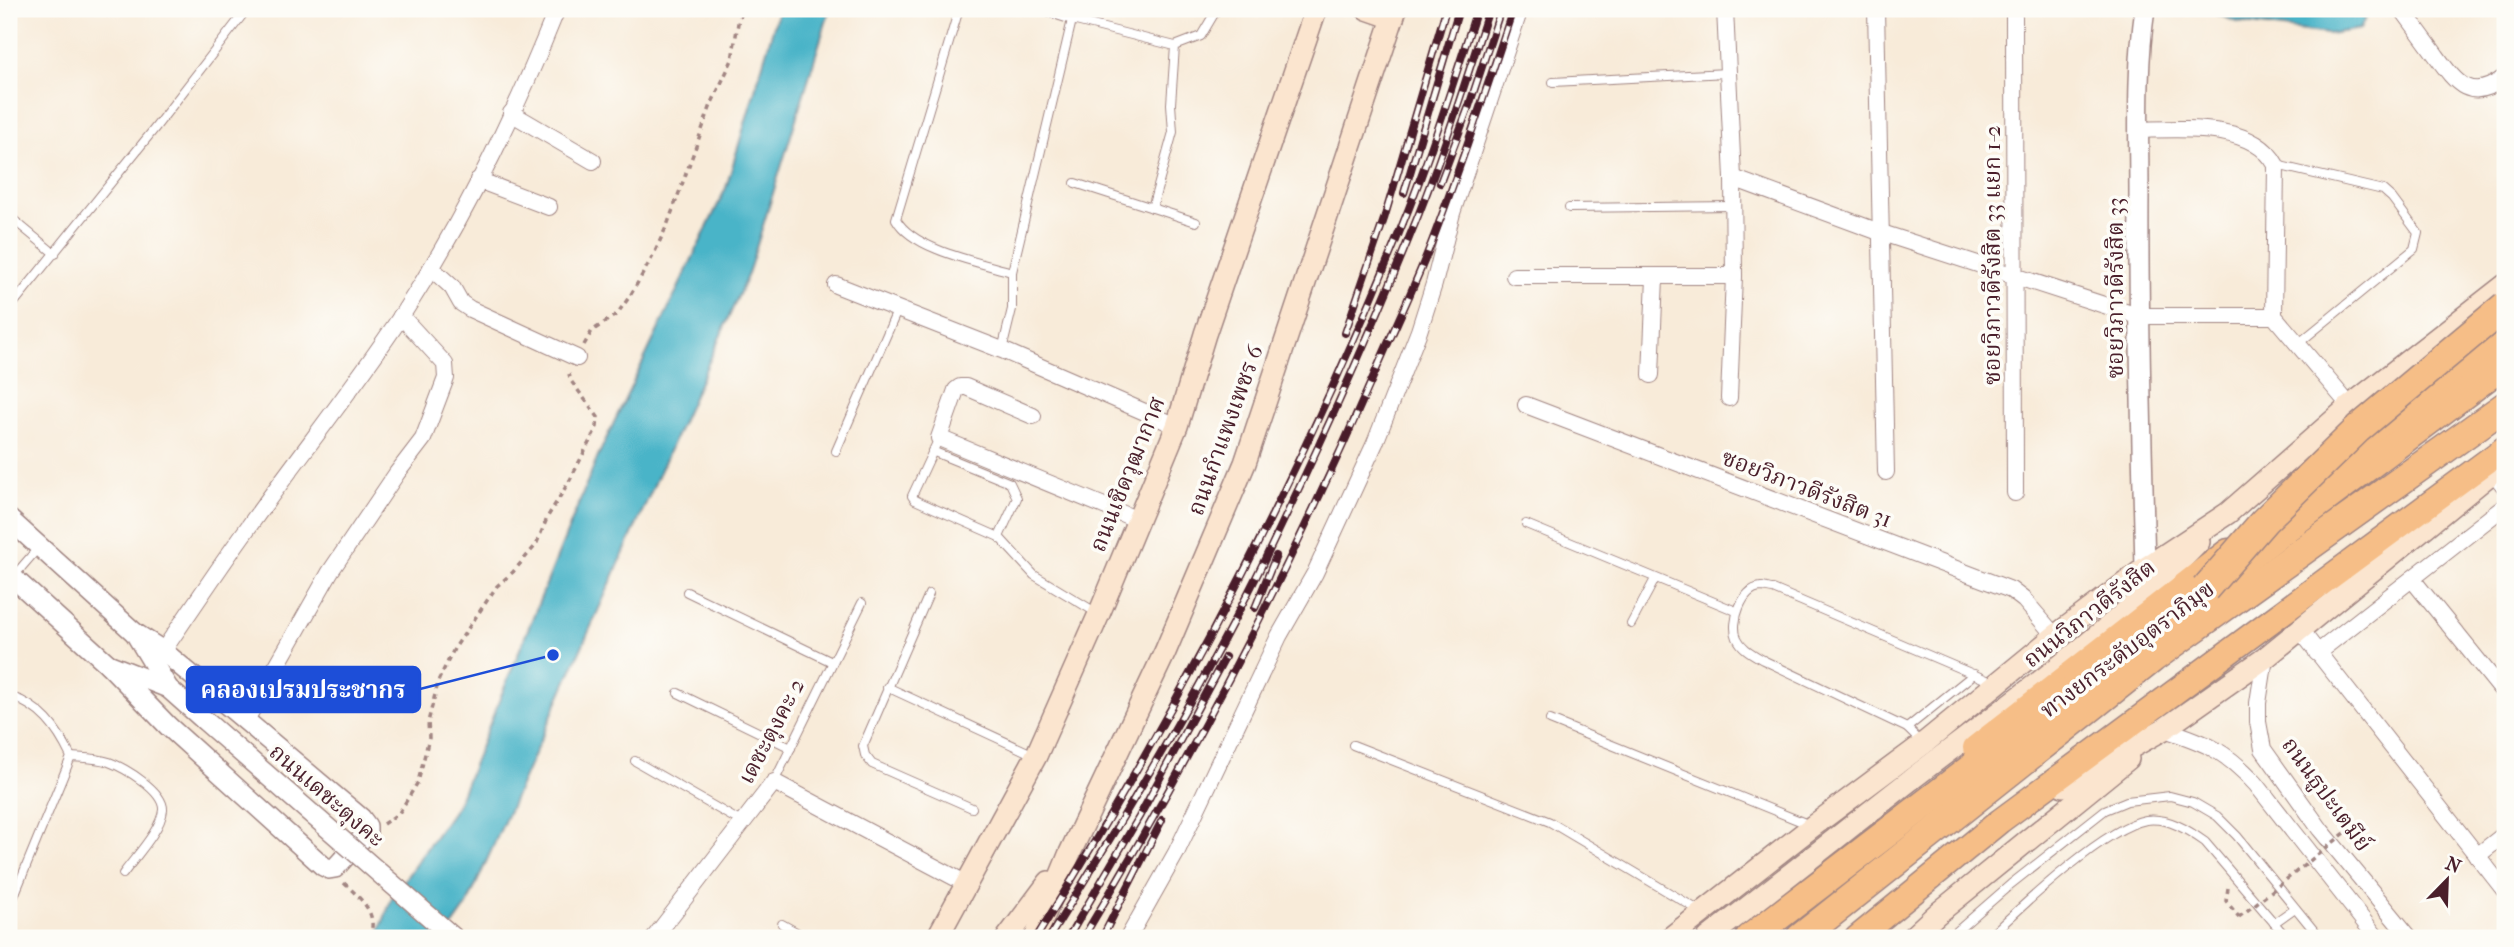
<svg xmlns="http://www.w3.org/2000/svg" width="2514" height="947" viewBox="0 0 2514 947" font-family="'IM FELL French Canon','Noto Serif Thai',serif">
	<style>
		.water { fill: #4ab4c8; stroke: #4a6a7a; stroke-width: 2 }
		.lines { fill: none; stroke-linecap: round; stroke-linejoin: round }
		.service-casing { stroke: #a18582; stroke-width: 10 }
		.minor-casing { stroke: #a18582; stroke-width: 18 }
		.tertiary-casing { stroke: #a18582; stroke-width: 22 }
		.secondary-casing { stroke: #a18582; stroke-width: 24 }
		.trunk-casing { stroke: #a18582; stroke-width: 27 }
		.motorway-casing { stroke: #a18582; stroke-width: 31 }
		.path { stroke: #a18582; stroke-width: 3.5; stroke-dasharray: 5 5; stroke-linecap: butt }
		.service { stroke: #fff; stroke-width: 8 }
		.minor { stroke: #fff; stroke-width: 16 }
		.tertiary { stroke: #fff; stroke-width: 19 }
		.secondary { stroke: #fbe5cf; stroke-width: 21 }
		.trunk { stroke: #f6be87; stroke-width: 24 }
		.motorway { stroke: #f6be87; stroke-width: 28 }
		.rail-casing { stroke: #4a1f2b; stroke-width: 8 }
		.rail { stroke: #fdfcf7; stroke-width: 5; stroke-dasharray: 16; stroke-linecap: butt }
		.tertiary-bridge-casing { stroke: #a18582; stroke-width: 22; stroke-linecap: butt }
		.motorway-bridge-casing { stroke: #a18582; stroke-width: 31; stroke-linecap: butt }
		.path-bridge { stroke: #a18582; stroke-width: 3.5; stroke-dasharray: 5 5; stroke-linecap: butt }
		.tertiary-bridge { stroke: #fff; stroke-width: 19 }
		.motorway-bridge { stroke: #f6be87; stroke-width: 28 }
		.labels { text-anchor: middle; stroke-width: 7; stroke-linejoin: round; paint-order: stroke }
		.street-label { font-size: 23px; fill: #4a1f2b; stroke: #fdfcf7 }
		.leader { fill: none; stroke: #1d4ed8; stroke-width: 2.5 }
		.callout-dot { fill: #1d4ed8; stroke: #fdfcf7; stroke-width: 2.5 }
		.callout { fill: #1d4ed8; stroke: #1d4ed8; stroke-width: 2.5 }
		.callout-label { font-size: 24px; text-anchor: middle; font-weight: bold; fill: #fff }
	</style>
	<rect width="100%" height="100%" fill="#fdfcf7"/>
	<filter id="ink" filterUnits="userSpaceOnUse"><feTurbulence type="fractalNoise" baseFrequency=".0143" numOctaves="2"/><feDisplacementMap in="SourceGraphic" scale="14" xChannelSelector="R" yChannelSelector="G"/><feConvolveMatrix kernelMatrix="1 2 1 2 8 2 1 2 1" color-interpolation-filters="sRGB"/></filter>
	<filter id="wash" filterUnits="userSpaceOnUse"><feTurbulence type="fractalNoise" baseFrequency=".00686" numOctaves="4" result="noise"/><feDisplacementMap in="SourceGraphic" scale="28" xChannelSelector="R" yChannelSelector="G"/><feGaussianBlur stdDeviation="1.57" result="paint"/><feColorMatrix in="noise" values="0 0 0 0 0 0 0 0 0 0 0 0 0 0 0 0 0 1.4 0 .05"/><feComposite in="paint" operator="in"/></filter>
	<g filter="url(#wash)">
		<rect width="100%" height="100%" fill="#f8ebd9"/>
		<g class="water">
			<polygon points="779,9 830,9 748,274 466,907 444,938 377,938 392,898 457,805 598,456 726,188"/>
			<polygon points="2202,9 2370,9 2360,29 2328,34 2238,22"/>
		</g>
	</g>
	<g filter="url(#ink)">
		<g class="lines">
			<g class="service-casing">
				<g id="service">
					<path d="M959,9L896,219C913,250 978,262 1012,272"/>
					<polyline points="1038,9 1072,20"/>
					<polyline points="1553,82 1727,73"/>
					<polyline points="2276,165 2383,190 2392,198 2418,233 2414,249 2299,343"/>
					<polyline points="1075,183 1196,222"/>
					<polyline points="1152,208 1173,132 1171,104 1175,46 1201,36 1217,9"/>
					<polyline points="1569,208 1733,206"/>
					<polyline points="9,216 55,254"/>
					<polyline points="9,309 155,128 247,9"/>
					<polyline points="1002,350 1012,309 1012,272 1072,20 1175,46"/>
					<polyline points="939,438 912,496 915,500 999,537 1034,575 1097,613"/>
					<polyline points="836,451 897,311"/>
					<polyline points="932,451 1010,483 1017,498 999,537"/>
					<polyline points="1526,524 1736,611"/>
					<polyline points="14,576 39,547"/>
					<polyline points="687,592 832,662"/>
					<polyline points="929,594 863,746 865,755 872,764 972,808"/>
					<polyline points="1631,624 1655,579"/>
					<polyline points="887,687 1034,755"/>
					<polyline points="678,693 791,748"/>
					<path d="M9,696C41,706 57,728 71,757L9,908"/>
					<polyline points="1550,720 1810,825"/>
					<polyline points="1907,728 1974,674"/>
					<path d="M1921,742L1907,728L1763,660C1753,654 1742,649 1737,638C1730,623 1742,588 1761,587C1765,587 1769,589 1773,589L1994,683"/>
					<polyline points="1353,745 1550,822 1700,911"/>
					<path d="M71,757C84,758 97,758 109,762C125,768 164,791 163,810C161,830 135,857 123,874"/>
					<polyline points="635,761 743,823"/>
					<polyline points="774,782 862,603"/>
					<polyline points="2274,923 2295,908"/>
					<polyline points="782,924 807,938"/>
					<polyline points="1949,938 2011,884 2105,810 2127,801 2170,796 2193,802 2217,816 2237,836 2320,938"/>
					<path d="M1988,938C2020,908 2105,827 2146,820C2168,817 2188,830 2205,842L2287,938"/>
				</g>
			</g>
			<g class="minor-casing">
				<g id="minor">
					<polyline points="1725,9 1733,178 1734,276 1729,398"/>
					<polyline points="1876,9 1886,472"/>
					<path d="M2402,9C2413,24 2424,39 2435,54C2456,83 2470,104 2505,77"/>
					<polyline points="2014,17 2015,493"/>
					<polyline points="511,113 593,161"/>
					<path d="M2139,130C2181,129 2253,122 2276,165L2274,316L2350,406"/>
					<polyline points="1733,178 1882,233 2138,316 2274,316"/>
					<polyline points="478,180 549,207"/>
					<polyline points="431,268 452,287 461,303 470,309 577,358"/>
					<polyline points="1514,276 1734,276"/>
					<polyline points="836,285 1002,350 1177,426"/>
					<polyline points="1651,375 1655,277"/>
					<polyline points="1526,405 2011,590 2024,600 2055,636"/>
					<polyline points="1033,416 966,387 960,387 956,390 939,438 1138,520"/>
					<polyline points="2493,472 2505,487"/>
					<polyline points="2412,579 2505,694"/>
					<polyline points="2301,631 2505,891"/>
					<path d="M163,651C191,610 218,569 247,529C298,457 354,388 402,315C464,220 515,114 557,9"/>
					<polyline points="2317,653 2505,506"/>
					<polyline points="2265,658 2258,703 2258,722 2263,749 2320,829 2410,938"/>
					<polyline points="246,720 330,572 397,473 423,439 446,378 445,364 401,316"/>
					<path d="M2164,729C2206,743 2225,750 2256,784L2377,938"/>
					<polyline points="2477,856 2505,834"/>
					<polyline points="654,938 774,782 967,884"/>
					<polyline points="1128,938 1176,853 1279,636 1315,573 1375,443 1419,331 1434,284 1452,213 1520,9"/>
				</g>
			</g>
			<g class="tertiary-casing">
				<g id="tertiary">
					<path d="M2145,9C2136,70 2139,133 2139,195C2138,319 2142,443 2145,568"/>
					<polyline points="9,519 135,633 168,688 204,720"/>
					<polyline points="9,574 108,664 168,688"/>
					<polyline points="108,664 168,726 323,866 329,869 335,868 367,833 367,826 361,818 163,651 135,633"/>
				</g>
			</g>
			<g class="secondary-casing">
				<g id="secondary">
					<polyline points="1367,9 1393,18"/>
					<polyline points="2063,786 2164,729 2265,658 2505,462"/>
					<polyline points="937,938 1036,756 1099,614 1177,426 1205,334 1316,9"/>
					<polyline points="1007,938 1049,882"/>
					<polyline points="1035,938 1069,855 1165,652 1245,463 1396,9"/>
					<polyline points="1670,938 1813,826 1923,744 2055,636 2145,568 2228,513 2350,406 2505,285"/>
					<path d="M1708,938C1777,885 1845,831 1913,778C2011,703 2113,631 2199,542"/>
					<polyline points="1911,938 1937,914 2128,759"/>
				</g>
			</g>
			<g class="trunk-casing">
				<g id="trunk">
					<polyline points="2323,478 2505,339"/>
					<polyline points="1975,748 2228,551"/>
					<polyline points="1857,938 2000,821 2505,448"/>
				</g>
			</g>
			<g class="motorway-casing">
				<g id="motorway">
					<polyline points="1750,938 2205,589 2505,363"/>
					<polyline points="1800,938 2153,658 2505,406"/>
				</g>
			</g>
			<g class="path">
				<polyline points="584,345 592,331 617,314 630,296 653,256 668,223 711,105 732,60 738,23 743,9"/>
				<polyline points="383,824 399,813 418,782 429,738 428,722 439,679 454,649 497,586 513,572 536,545 548,516 570,480 597,427 598,417 571,381 569,374"/>
				<polyline points="2350,829 2363,848 2359,851"/>
				<path d="M344,883C360,898 380,914 369,938"/>
				<polyline points="2228,888 2226,901 2239,917"/>
			</g>
			<use href="#service" class="service"/>
			<use href="#minor" class="minor"/>
			<use href="#tertiary" class="tertiary"/>
			<use href="#secondary" class="secondary"/>
			<use href="#trunk" class="trunk"/>
			<use href="#motorway" class="motorway"/>
			<g class="rail-casing">
				<g id="rail">
					<polyline points="1440,183 1469,106 1501,9"/>
					<polyline points="1404,193 1459,9"/>
					<polyline points="1345,333 1384,219 1446,9"/>
					<polyline points="1255,608 1276,556"/>
					<path d="M1036,938C1177,712 1298,480 1399,233C1429,160 1453,84 1477,9"/>
					<path d="M1049,938C1126,814 1202,688 1266,557C1317,452 1365,346 1409,238C1440,164 1464,86 1489,9"/>
					<polyline points="1068,938 1139,817 1225,657"/>
					<path d="M1083,938C1192,757 1290,569 1374,375C1393,331 1414,288 1431,244C1461,166 1487,88 1513,9"/>
					<polyline points="1102,938 1162,820"/>
				</g>
			</g>
			<use href="#rail" class="rail"/>
			<g class="tertiary-bridge-casing">
				<polyline id="tertiary-bridge" points="204,720 454,938"/>
			</g>
			<g class="motorway-bridge-casing">
				<polyline id="motorway-bridge" points="2205,589 2264,521 2358,429 2505,306"/>
			</g>
			<polyline class="path-bridge" points="2239,917 2350,829"/>
			<use href="#tertiary-bridge" class="tertiary-bridge"/>
			<use href="#motorway-bridge" class="motorway-bridge"/>
		</g>
	</g>
	<g class="labels">
		<g class="street-label">
			<text transform="translate(1992 255) rotate(-90)" y="8">ซอยวิภาวดีรังสิต 33 แยก 1-2</text>
			<text transform="translate(2115 288) rotate(-90)" y="8">ซอยวิภาวดีรังสิต 33</text>
			<text transform="translate(1225 430) rotate(-70)" y="8">ถนนกำแพงเพชร 6</text>
			<text transform="translate(1127 474) rotate(-68)" y="8">ถนนเชิดวุฒากาศ</text>
			<text transform="translate(1807 488) rotate(21)" y="8">ซอยวิภาวดีรังสิต 31</text>
			<text transform="translate(2089 613) rotate(-38)" y="8">ถนนวิภาวดีรังสิต</text>
			<text transform="translate(2127 649) rotate(-37)" y="8">ทางยกระดับอุตราภิมุข</text>
			<text transform="translate(771 731) rotate(-62)" y="8">เดชะตุงคะ 2</text>
			<text transform="translate(2327 794) rotate(54)" y="8">ถนนธูปะเตมีย์</text>
			<text transform="translate(327 795) rotate(41)" y="8">ถนนเดชะตุงคะ</text>
		</g>
	</g>
	<path class="leader" d="M553 655L420 689"/>
	<circle class="callout-dot" cx="553" cy="655" r="7"/>
	<rect class="callout" x="187" y="667" width="233" height="45" rx="7"/>
	<g class="callout-label">
		<text x="303" y="698">คลองเปรมประชากร</text>
	</g>
	<rect width="2514" height="947" fill="none" stroke="#fdfcf7" stroke-width="35"/>
	<g transform="translate(2447 880) rotate(23)" stroke="#fdfcf7" stroke-width="5" paint-order="stroke">
	<path d="M0-5L12 26L0 18L-12 26Z" fill="#4a1f2b"/>
	<text y="-10" font-size="19" font-weight="bold" text-anchor="middle" fill="#4a1f2b">N</text>
	</g>
</svg>
